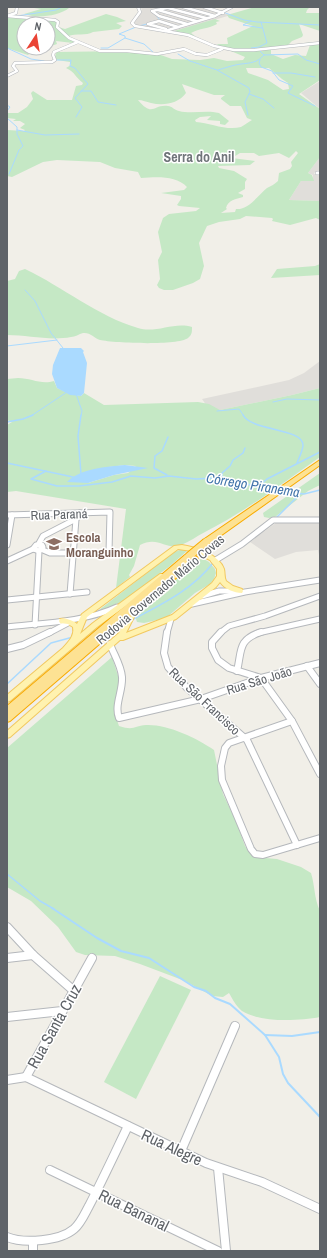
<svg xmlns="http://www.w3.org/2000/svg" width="327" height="1258" viewBox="0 0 327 1258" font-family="'Archivo Narrow',sans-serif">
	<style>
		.industrial { fill: #e0deda }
		.green { fill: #c5e8c5; fill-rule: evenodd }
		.water { fill: #aadaff }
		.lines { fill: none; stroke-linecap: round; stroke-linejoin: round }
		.stream-far2 { stroke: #aadaff; stroke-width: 1 }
		.stream-far1 { stroke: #aadaff; stroke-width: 1.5 }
		.stream { stroke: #aadaff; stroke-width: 2 }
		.minor-far4-casing { stroke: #b5b8bc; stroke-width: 3.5 }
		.minor-far3-casing { stroke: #b5b8bc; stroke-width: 4 }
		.minor-far2-casing { stroke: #b5b8bc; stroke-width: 7 }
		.minor-far1-casing { stroke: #b5b8bc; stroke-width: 8 }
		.minor-casing { stroke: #b5b8bc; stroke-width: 10 }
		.major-casing { stroke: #f2c960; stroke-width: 2 }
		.highway-casing { stroke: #f9ab00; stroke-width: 2 }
		.minor-far4 { stroke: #fff; stroke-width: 2.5 }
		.minor-far3 { stroke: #fff; stroke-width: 3 }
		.minor-far2 { stroke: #fff; stroke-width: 5 }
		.minor-far1 { stroke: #fff; stroke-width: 6 }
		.minor { stroke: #fff; stroke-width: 8 }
		.major { fill: #fff2af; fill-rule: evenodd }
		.highway { fill: #fde293; fill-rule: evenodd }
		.highway-bridge-casing { stroke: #f9ab00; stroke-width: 9; stroke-linecap: butt }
		.highway-bridge { stroke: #fde293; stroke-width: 7 }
		.labels { text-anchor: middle; stroke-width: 3; stroke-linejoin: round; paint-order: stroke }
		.street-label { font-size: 13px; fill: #5f6368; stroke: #fff }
		.education-label { font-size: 13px; font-weight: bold; fill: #785e54; stroke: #fff; text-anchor: start }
		.far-district-label { font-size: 14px; font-weight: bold; fill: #70757a; stroke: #fff }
		.water-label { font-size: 14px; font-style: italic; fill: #4174aa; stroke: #fff }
		.near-street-label { font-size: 16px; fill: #5f6368; stroke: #fff }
	</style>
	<rect width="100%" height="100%" fill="#f1efe8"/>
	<g class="industrial">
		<polygon points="141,7 202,7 231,15 173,32 137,26 134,23 135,20 142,12"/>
		<polygon points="320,81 320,109 301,93"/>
		<polygon points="320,157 320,172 315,172 314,174 320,174 320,201 289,200 301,181 313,180 313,175 308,173"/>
		<polygon points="320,361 320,388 292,395 211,412 202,399 289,380 304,373"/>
		<polygon points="320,521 320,560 318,550 296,552 275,559 250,542 277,522"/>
	</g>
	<g class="green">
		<path d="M35,7H69V8C59,16 36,19 24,14L41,9L34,8Z"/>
		<path d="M255,7H310L307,10L306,13H320V31L299,24L303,35L302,37L292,41L287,46L271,49V54L283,59L295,55L306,56L310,45L304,43L320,42V80L299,94L320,109V157L308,173L312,175L314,181H301L289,200L320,201V220L316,218L290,225L272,221L273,219L272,218L246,216L240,219L219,222L207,226L199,243L204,266L200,279L193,283L173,290H164L159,288L157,285L160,279L158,260L162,252L158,232L163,218L169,214L196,211L200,208L179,206L177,205L181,199V196L161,193L184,190L187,187C176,175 156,177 141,178L138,172L115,168L100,162L57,160L43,162L12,177L7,176V130L24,131L25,130L20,128L25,124L20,121H13L16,119L7,118V113H18L27,107L33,99L31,93L33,91L47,100H72L76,86L82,85L83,83C75,77 76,73 66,68L71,65L70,62L57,60L55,58L56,52L127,51L158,54L172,59L200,60L214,58L227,61L243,60L245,57L219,46L217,44H228L227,38L253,26L229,18L227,15ZM246,68H269L282,79L288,83L289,89L283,90L268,80L248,73ZM182,84L214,95H225L221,98V99L230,106H241L247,118L252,120C248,122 245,125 241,127C227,131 210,123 196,122L195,120L200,117L211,116L207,120L220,121V124L225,125L229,121L219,113L213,112C202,111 190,114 179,111C174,110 172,106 168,106C153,104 153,118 138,100C143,100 146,102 151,103C163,106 178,104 186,93ZM296,151L298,153L291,162L292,166L290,169L279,173L278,181C275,184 271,186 267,188C258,195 249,210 236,209L235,212L221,213L227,209L226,208C228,200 236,199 243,197V195L238,193L245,189V182L247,179L234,171L219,168L218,166L250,165L255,161L232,158L240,153H254L259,156L279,153L289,158Z"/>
		<path d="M106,14L117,17L126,21L116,23L122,26L119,29L93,32C86,36 76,33 68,36L74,41L73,43L56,41L57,44L48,47V24H24V48H42L33,50L28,55L7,48V18L51,19L59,24L58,27L65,29Z"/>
		<path d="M215,19L220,21L216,22L217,24C209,29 199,28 191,33L195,36L171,32Z"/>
		<polygon points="320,264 320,275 271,278 277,269 315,266"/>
		<path d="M25,269C63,287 97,316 138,328C156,334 174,321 192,327C192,332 192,335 188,338C177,346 114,343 100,340C94,338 90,332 83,333C79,334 75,337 71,337C50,341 28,335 7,335V281L15,279L19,271Z"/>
		<path d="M18,378C31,378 41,385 54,381L57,388L70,394L81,396L84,393L104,405L198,402L209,404L220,410L292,395L320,388V457C282,484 246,511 205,532C197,536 189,542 181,545C167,551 158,535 140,545L134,566L129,575L130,577L116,588L126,509L16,491L7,492V425L12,422L7,420V379ZM125,465L136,466L128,473L114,475L88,483L109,467Z"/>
		<polygon points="320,473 320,485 308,491 275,517 269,518 264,517 263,513"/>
		<polygon points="180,550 188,550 170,566 119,604 117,603 112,607 99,610 174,552"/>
		<path d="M202,558L209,562L215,569L216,573L214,579L210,584L195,593L166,618L144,623L137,622L136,619V617C148,606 161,598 173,587L172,586L175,580Z"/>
		<path d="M112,657L120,682L114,711L119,726C134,731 134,726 146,725C167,724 197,738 214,750L223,794L236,821L245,846L250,853L254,857L277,859L301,867L311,873C315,886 314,898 320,911V1017C298,1021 262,1023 242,1011C236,1006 233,1000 229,993L223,997L212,996L185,981L140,964L115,956L85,955L76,952L58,927L31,901L7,887V748Z"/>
		<polygon points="160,976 191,990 136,1099 104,1082"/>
	</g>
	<g class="water">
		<polygon points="60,348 81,348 84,351 83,352 87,363 84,393 81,396 70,395 57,388 52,374 53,365"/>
		<path d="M125,465L148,468L114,475L88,483L67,482C81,468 106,467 125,465Z"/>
	</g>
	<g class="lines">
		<g class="stream-far2">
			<polyline points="223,12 244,20 257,22 320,25"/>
			<polyline points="156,15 160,20"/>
			<polyline points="17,16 56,10 62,7"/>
			<polyline points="251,21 243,25 262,28"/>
			<polyline points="139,26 147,24"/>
			<polyline points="136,27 119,34 125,36 125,38 144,44 154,53"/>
			<polyline points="7,48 31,59 44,61"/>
			<polyline points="101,48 108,48 125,38"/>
			<polyline points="252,50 251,48 259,47 267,43 261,22"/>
			<polyline points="260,51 264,55 298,54 306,60 320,64"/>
			<polyline points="178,54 190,61 217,70 249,88 250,92 245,102 248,115"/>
			<polyline points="56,60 71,60 70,66 75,68 88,84 75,98 82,107 76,117"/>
			<polyline points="260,60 259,63 261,67 272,71 279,80 293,86 288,93 315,106"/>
			<path d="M218,70C225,68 233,65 241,64C250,63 257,63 264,55"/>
			<polyline points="273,73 291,73 315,77"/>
			<polyline points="81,91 91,91 98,102 116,105"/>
			<polyline points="249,94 263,99 274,108"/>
			<polyline points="7,105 10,107 7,111"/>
			<polyline points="7,118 17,127 17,134 23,146 19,150 9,174"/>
			<polyline points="17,130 45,135 79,134"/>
			<polyline points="25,290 35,301 51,333 63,348"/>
			<polyline points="7,346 57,340"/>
			<polyline points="76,394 82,411 81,416"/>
			<polyline points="273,402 287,399 320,400"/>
			<polyline points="217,411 239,409 244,416"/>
			<polyline points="31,416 67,392"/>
		</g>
		<g class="stream-far1">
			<path d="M243,415C251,431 303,428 303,445C303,450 299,458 297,463"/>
			<polyline points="7,422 23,419 33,415"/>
			<polyline points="7,463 73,477"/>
			<polyline points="46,471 31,479 57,486 79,486 112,482 131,476 155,478 169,476 196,479 215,478 277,490"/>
			<polyline points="81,474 78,436 81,415"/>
			<polyline points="167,475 154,468 155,456 162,451 168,437"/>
			<polyline points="222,479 222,473 230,466 233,460 243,453 245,448"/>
			<polyline points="258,487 267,479 320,452"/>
			<polyline points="283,491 304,494 320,490"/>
			<polyline points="276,518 300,494"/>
			<path d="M132,620C162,604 192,590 213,563"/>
			<polyline points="90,632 98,630"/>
			<polyline points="7,684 51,643 73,637"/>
			<polyline points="7,874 40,901 54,909"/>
		</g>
		<g class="stream">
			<polyline points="52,908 97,938 121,951 149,958 194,987 206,991 215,998 230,1004 265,1035 279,1057 283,1074 288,1083 320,1117"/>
			<polyline points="265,1035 292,1036 320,1032"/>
		</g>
		<g class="minor-far4-casing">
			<g id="minor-far4">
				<polyline points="138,7 140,12 132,23 135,26 188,35 214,46 234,50 254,50 320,43"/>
				<polyline points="172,7 152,11 159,16 187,24"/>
				<polyline points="183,7 215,16"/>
				<polyline points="204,7 223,13"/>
				<polyline points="168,8 206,18"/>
				<polyline points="158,10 196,21"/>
				<polyline points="7,16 55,20 58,22 57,27 69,38 100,51 127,51 157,54 184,49 196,54 207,55 222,49"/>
				<polyline points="7,16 16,13 17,7"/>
				<polyline points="166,29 148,24 159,21 178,27"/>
				<polyline points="165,31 215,16 232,7"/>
				<polyline points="7,76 17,71 13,66 15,63 52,62 55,60 53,55 54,52 78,42"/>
			</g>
		</g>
		<g class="minor-far3-casing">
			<polyline id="minor-far3" points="317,173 320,173"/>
		</g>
		<g class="minor-far2-casing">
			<g id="minor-far2">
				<polyline points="7,515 110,512 109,552"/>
				<polyline points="7,545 12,515"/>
				<polygon points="36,545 42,545 43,547 39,551 33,549"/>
				<polyline points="38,545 43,536 76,519"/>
				<polyline points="43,550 50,553 73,553"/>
				<polyline points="7,561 33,549"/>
				<polyline points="214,561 242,544 273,520 320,520"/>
				<polyline points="70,594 76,519 80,513"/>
				<polyline points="202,596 219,591 238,591"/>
				<polyline points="7,600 87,592"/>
				<polyline points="192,604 245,592 320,580"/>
				<polyline points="35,625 39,551"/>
				<path d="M7,627C42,623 85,622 117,607"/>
				<polyline points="49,633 70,622"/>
				<polyline points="167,633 171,619"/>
				<polyline points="220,633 229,626 265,616 320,596"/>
				<polyline points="258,633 320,619"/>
			</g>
		</g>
		<g class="minor-far1-casing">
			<g id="minor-far1">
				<polyline points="167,632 164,653 168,667 187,688 247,740 297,845"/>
				<polyline points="221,632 212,642 212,648 218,660 229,668 261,678 292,721 320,774"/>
				<path d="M110,644C114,655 121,665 122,677C123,691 114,705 119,718L201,699L261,678L320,663"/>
				<polyline points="7,649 23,645 50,632"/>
				<polyline points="307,666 320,684"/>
				<path d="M237,671C242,651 237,640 261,632"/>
				<polyline points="292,721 229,743 225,748 221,766 222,780 251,849 255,854 263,855 320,838"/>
			</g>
		</g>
		<g class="minor-casing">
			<g id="minor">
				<polyline points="7,927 33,955 74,991"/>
				<polyline points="7,958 33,955"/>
				<polyline points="7,1017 62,1011"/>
				<polyline points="26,1077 206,1163 262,1182 320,1209"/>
				<polyline points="26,1077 92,958"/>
				<polyline points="7,1080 26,1077"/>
				<polyline points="181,1151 235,1026"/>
				<polyline points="218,1168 226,1251"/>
				<polyline points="50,1170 218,1251"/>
				<path d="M7,1237C24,1244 60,1241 74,1229C81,1223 85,1213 89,1206C103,1179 115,1153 128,1126"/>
				<polyline points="33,1242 33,1251"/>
			</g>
		</g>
		<g class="major-casing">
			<path id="major" d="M182,545C195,547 219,554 224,569C225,573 224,577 226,581L233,586L242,589L243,591L242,593C234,593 225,589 220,582L216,587L176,619L123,640H120L10,737L7,738V731L119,633L129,614L135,607H139L140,609L134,617L126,633L172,615L212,583L217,576V569L210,560L192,551L178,549L87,617L80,634L93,623L160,574H164L165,576L164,578L97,627L10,701L7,702V695L63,648C68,642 75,636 73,627L68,624L60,623L59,621L60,619C66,618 73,620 77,624L82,614L174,546Z"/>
		</g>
		<g class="highway-casing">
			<g id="highway">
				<polygon points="320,460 320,465 209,544 203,544 202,542 203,540"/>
				<polygon points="185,555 191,555 192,557 197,557 198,559 10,721 7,722 7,706"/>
			</g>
		</g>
		<use href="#minor-far4" class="minor-far4"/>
		<use href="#minor-far3" class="minor-far3"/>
		<use href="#minor-far2" class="minor-far2"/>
		<use href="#minor-far1" class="minor-far1"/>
		<use href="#minor" class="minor"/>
		<use href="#major" class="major"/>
		<use href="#highway" class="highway"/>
		<g class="highway-bridge-casing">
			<polyline id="highway-bridge" points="188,557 206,542"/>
		</g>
		<use href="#highway-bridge" class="highway-bridge"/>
	</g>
	<defs>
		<g id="school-bare" transform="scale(1.2)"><path d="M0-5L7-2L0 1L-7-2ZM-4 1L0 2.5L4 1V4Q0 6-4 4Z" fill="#8d6e63" stroke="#fff" stroke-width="2.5" paint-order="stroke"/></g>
	</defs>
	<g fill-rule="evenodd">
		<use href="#school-bare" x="54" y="544"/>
	</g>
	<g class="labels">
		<g class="street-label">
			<text transform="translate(59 514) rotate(-2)" y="5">Rua Paraná</text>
			<text transform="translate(160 589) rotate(-40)" y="5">Rodovia Governador Mário Covas</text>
			<text transform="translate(259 680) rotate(-17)" y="5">Rua São João</text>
			<text transform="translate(205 701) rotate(43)" y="5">Rua São Francisco</text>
		</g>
		<g class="education-label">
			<text x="66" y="542">Escola<tspan x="66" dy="15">Moranguinho</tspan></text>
		</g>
		<g class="far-district-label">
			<text x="199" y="162">Serra do Anil</text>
		</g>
		<g class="water-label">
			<text transform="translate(253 485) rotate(9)" y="5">Córrego Piranema</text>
		</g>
		<g class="near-street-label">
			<text transform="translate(54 1026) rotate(-61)" y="6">Rua Santa Cruz</text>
			<text transform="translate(172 1147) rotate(25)" y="6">Rua Alegre</text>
			<text transform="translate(134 1210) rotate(26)" y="6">Rua Bananal</text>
		</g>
	</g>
	<rect width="327" height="1258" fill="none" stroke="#5f6368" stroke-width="16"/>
	<g transform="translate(36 36) rotate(12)"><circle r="19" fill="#ffffff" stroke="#bfc1c3"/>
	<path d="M0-3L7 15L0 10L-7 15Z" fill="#ea4335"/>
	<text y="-6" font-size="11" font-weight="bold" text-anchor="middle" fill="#5f6368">N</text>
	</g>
</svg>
